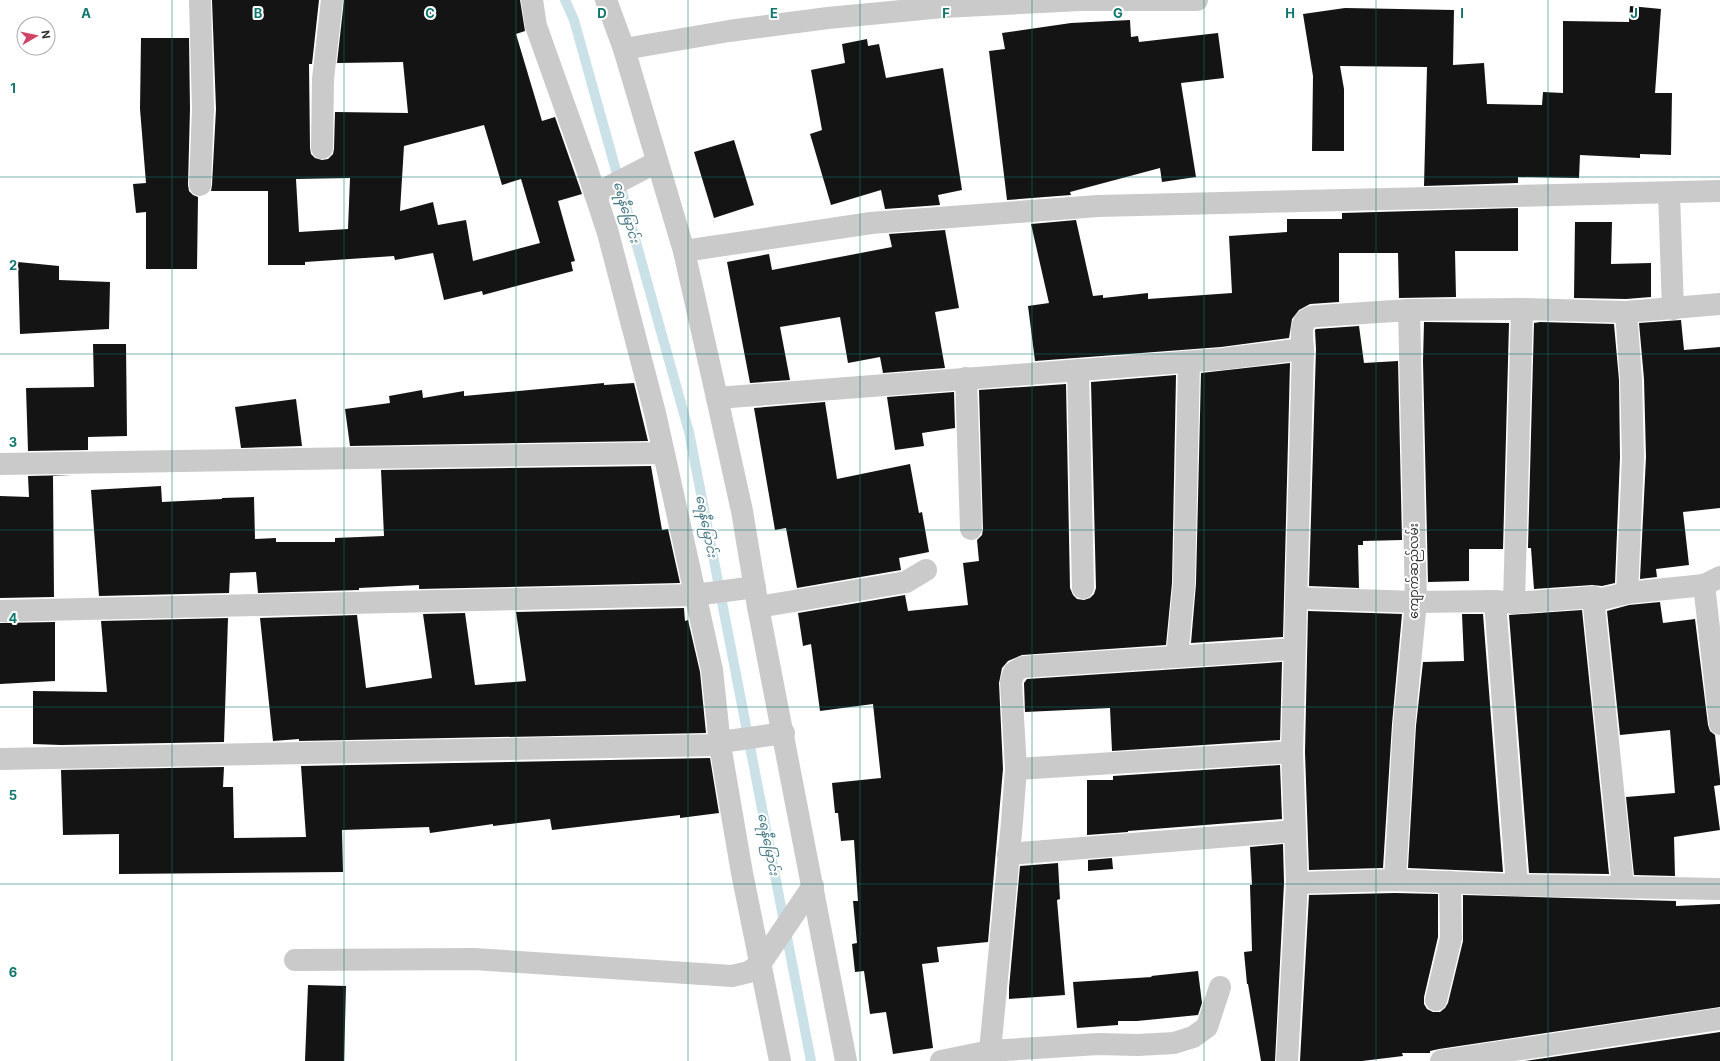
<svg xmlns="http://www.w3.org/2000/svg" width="1720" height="1061" viewBox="0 0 1720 1061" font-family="Inter,'Noto Sans Myanmar',sans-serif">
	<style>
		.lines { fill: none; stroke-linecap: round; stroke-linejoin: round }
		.stream { stroke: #cae1e7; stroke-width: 10 }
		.building { fill: #141414; fill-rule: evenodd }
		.minor { stroke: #cacaca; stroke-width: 22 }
		.grid { fill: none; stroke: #0f766e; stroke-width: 1; stroke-opacity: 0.55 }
		.labels { text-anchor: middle; stroke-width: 4; stroke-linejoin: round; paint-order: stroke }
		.street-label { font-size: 12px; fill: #2d2d2d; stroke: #fff }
		.water-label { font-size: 13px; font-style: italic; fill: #457785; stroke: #fff }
		.grid-label { font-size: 13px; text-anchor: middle; font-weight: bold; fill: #0f766e; stroke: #fff; stroke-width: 4; stroke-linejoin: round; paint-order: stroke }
	</style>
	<rect width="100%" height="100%" fill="#fff"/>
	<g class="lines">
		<polyline class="stream" points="565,0 574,20 689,432 811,1061"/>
	</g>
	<g class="building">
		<path d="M212,0H319L312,64H309L310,148L311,154L315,158L322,160L328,159L333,154L334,149L335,112L408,113L403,62L337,63L344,0H520L525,31L516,34L542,121L555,117L582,194L558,201L575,261L571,262L573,271L483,295L482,291L444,300L433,253L395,260L394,256L305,262V265H268V191H211L212,185L216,109ZM484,125L502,185L521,179L540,243L473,261L466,220L438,225L433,202L400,211L404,146ZM350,178L348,229L299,232L296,179Z"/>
		<polygon points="1630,6 1661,9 1655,93 1672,93 1671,155 1640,154 1640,158 1580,155 1579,178 1518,177 1518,183 1424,186 1427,67 1340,66 1344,89 1344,151 1312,151 1313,76 1303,14 1345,8 1454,10 1453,65 1484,63 1487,104 1542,105 1543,92 1563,93 1563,21 1629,22"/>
		<polygon points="1130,20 1131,37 1138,36 1139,42 1218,33 1224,78 1181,83 1196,177 1162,182 1160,168 1070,192 1071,195 1007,200 989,51 1005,49 1002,33 1071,23"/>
		<polygon points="141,38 189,38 190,109 188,185 189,191 193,195 198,197 197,269 146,269 146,212 136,213 133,184 146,183 140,109"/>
		<polygon points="867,39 868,46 879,44 886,78 943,68 962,190 938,195 940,205 885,209 881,190 831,205 810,134 822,130 811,70 845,63 842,44"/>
		<polygon points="734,140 754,205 714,218 694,152"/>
		<polygon points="1518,208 1518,251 1455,251 1456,297 1399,298 1398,253 1339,253 1339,302 1310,304 1299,310 1292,319 1289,338 1221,347 1035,361 1028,306 1049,303 1031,224 1076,220 1093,296 1103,295 1103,298 1148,293 1148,299 1232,293 1229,236 1287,232 1287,219 1342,219 1342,213"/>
		<polygon points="1575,222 1612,222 1611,264 1651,263 1651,297 1626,299 1574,298"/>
		<polygon points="945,230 959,308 935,312 945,368 883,373 880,357 848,363 840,317 780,327 790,380 750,383 727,262 769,254 772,270 892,247 889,234"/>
		<polygon points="18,262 59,266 59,280 110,282 109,329 20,334"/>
		<polygon points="1681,320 1684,350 1720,347 1720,508 1683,512 1689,565 1656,569 1657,577 1640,579 1646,457 1644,379 1639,323"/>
		<polygon points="1424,322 1509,323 1503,549 1469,549 1469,581 1428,582 1423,361"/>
		<polygon points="1540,322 1614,324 1619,380 1620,457 1615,583 1602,586 1592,585 1534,589 1531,548 1528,548 1534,323"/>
		<polygon points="1359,326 1364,363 1398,361 1402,540 1363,541 1363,545 1358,545 1359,588 1309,586 1316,349 1315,330 1316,329"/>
		<polygon points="93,344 126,344 127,436 88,437 88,450 28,451 26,388 94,387"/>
		<polygon points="1290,363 1283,637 1191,643 1196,584 1201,373"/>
		<polygon points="1176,375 1172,583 1166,645 1022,655 1008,661 1002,668 999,683 1003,769 988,942 937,947 939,962 922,964 933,1048 893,1054 886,1012 870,1014 864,971 855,972 852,944 857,943 853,901 858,901 854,840 841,841 838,813 835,813 832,783 881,778 873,704 820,711 811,644 803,646 798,613 905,595 908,611 968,605 963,563 979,561 977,540 982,535 983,529 979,390 1066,384 1070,588 1073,595 1077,599 1084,600 1090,598 1094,594 1096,588 1091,382"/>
		<polygon points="604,383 604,385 634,383 648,441 350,446 345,409 390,403 389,396 422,390 423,398 464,391 464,396"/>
		<polygon points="954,392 955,428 922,433 924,446 895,450 887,397"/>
		<polygon points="296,399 302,446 241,448 235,407"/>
		<polygon points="825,402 837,479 910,464 919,513 922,512 929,552 899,558 901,570 797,588 786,528 775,530 754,408"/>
		<polygon points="651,466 662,530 668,529 680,583 419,589 419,585 359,588 359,590 258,593 256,572 230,573 229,593 99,596 91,490 161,486 162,502 222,499 222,498 254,497 255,539 276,538 276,542 335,542 335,538 384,536 381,470"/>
		<polygon points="72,475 53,476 54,597 0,598 0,496 29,497 28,476"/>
		<polygon points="1660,602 1663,623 1695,619 1708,725 1710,731 1715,735 1720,779 1720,785 1714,786 1720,830 1674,837 1675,876 1634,875 1626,797 1675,793 1670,730 1620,735 1607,611 1629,605"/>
		<polygon points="684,608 685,621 688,620 700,672 706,733 299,741 299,739 273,741 260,618 357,615 366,688 432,678 423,614 465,613 475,685 526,681 516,612"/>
		<polygon points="1582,610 1609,874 1529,873 1509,615"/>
		<polygon points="1308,611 1402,614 1392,724 1383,868 1309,870 1305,752"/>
		<polygon points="1462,614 1483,614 1503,872 1408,868 1416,726 1423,662 1464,661"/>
		<polygon points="228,618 224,742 61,745 33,744 33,691 107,692 101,621"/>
		<polygon points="55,622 55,681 0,684 0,623"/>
		<polygon points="1282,662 1280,740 1112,751 1110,708 1025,712 1024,683 1027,679"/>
		<polygon points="710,758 719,813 680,818 680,815 552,830 550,819 493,826 493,824 430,833 429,827 342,830 343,872 119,874 119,834 63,835 61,770 224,767 223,787 233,787 234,838 306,837 301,766"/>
		<polygon points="1280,765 1282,819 1128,831 1128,832 1087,835 1087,780 1113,780 1113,776"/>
		<polygon points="1283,844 1284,883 1275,1061 1261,1061 1248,984 1247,984 1244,952 1252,951 1250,885 1252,885 1250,847"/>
		<polygon points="1112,858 1113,869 1088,871 1088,860"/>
		<polygon points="1058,863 1060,899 1057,900 1065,995 1009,999 1009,988 1020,866"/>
		<polygon points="1395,893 1438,894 1438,937 1424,997 1424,1004 1427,1009 1433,1012 1440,1012 1445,1008 1448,1003 1463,941 1463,895 1676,901 1676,906 1720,904 1720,1007 1439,1049 1430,1051 1430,1053 1402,1053 1403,1056 1362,1061 1300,1061 1309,895"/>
		<polygon points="1198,971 1202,1003 1198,1015 1137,1021 1118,1021 1118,1025 1077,1028 1073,982 1152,977 1151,976"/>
		<polygon points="308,985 346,986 344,1061 305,1061"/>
		<polygon points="1720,1032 1720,1061 1525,1061"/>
	</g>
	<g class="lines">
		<g class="minor">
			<polyline points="532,0 536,26 587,169 608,233 655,413 712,670 720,745 742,873 780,1061"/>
			<polyline points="606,0 624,49 684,251 717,398 742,511 758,607 846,1061"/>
			<polyline points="624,49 729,31 828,18 943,7 1080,0 1197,0"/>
			<polyline points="322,148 323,79 332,0"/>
			<polyline points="200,185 203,109 200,0"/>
			<polyline points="595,194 657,162"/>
			<polyline points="1669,194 1673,309"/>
			<polyline points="684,251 871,223 1098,206 1720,191"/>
			<path d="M1720,304L1626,312L1522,309L1409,310L1319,316C1316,316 1311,316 1309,318C1299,322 1302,340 1303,349L1292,752L1297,883L1395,880L1517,885L1720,889"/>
			<polyline points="1626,312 1631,379 1633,457 1627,593"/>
			<polyline points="1078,370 1083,588"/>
			<polyline points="966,378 971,529"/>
			<polyline points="717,398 1222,359 1303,349"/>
			<polyline points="0,464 663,453"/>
			<polyline points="1704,585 1720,724"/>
			<polyline points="1593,597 1623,886"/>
			<polyline points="1296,598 1416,602 1495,601 1514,603 1593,597 1602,599 1627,593 1704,585 1720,577"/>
			<polyline points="1495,601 1517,885"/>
			<polyline points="1514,603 1522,309"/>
			<polyline points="758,607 906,582 926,570"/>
			<polyline points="0,611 695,595 755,587"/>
			<polyline points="1177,657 1184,584 1189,362"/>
			<polyline points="0,759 720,745 728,741 784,733"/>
			<polyline points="1016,769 1292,752"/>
			<polyline points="1008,854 1294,831"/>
			<polyline points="1395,880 1404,725 1416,602 1409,310"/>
			<polyline points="295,960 474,959 732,976 749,972 760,964 813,886"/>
			<polyline points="1436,1000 1451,938 1450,882"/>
			<polyline points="990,1051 1098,1044 1138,1045 1174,1043 1193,1037 1207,1027 1220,987"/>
			<polyline points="941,1061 990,1051 1012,822 1016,769 1011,682 1014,672 1023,667 1037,666 1294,649"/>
			<polyline points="1287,1061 1297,883"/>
			<polyline points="1441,1061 1720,1019"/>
		</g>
	</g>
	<path class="grid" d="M172,0V1061M344,0V1061M516,0V1061M688,0V1061M860,0V1061M1032,0V1061M1204,0V1061M1376,0V1061M1548,0V1061M0,177H1720M0,354H1720M0,530H1720M0,707H1720M0,884H1720"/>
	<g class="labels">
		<g class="street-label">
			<text transform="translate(1414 571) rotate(-90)" y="4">ကျောက်ဆည်လမ်း</text>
		</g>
		<g class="water-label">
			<text transform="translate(627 212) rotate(74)" y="5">ရေနီမြောင်း</text>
			<text transform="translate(707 526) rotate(79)" y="5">ရေနီမြောင်း</text>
			<text transform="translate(769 844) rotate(79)" y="5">ရေနီမြောင်း</text>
		</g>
	</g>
	<g class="grid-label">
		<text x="86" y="18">A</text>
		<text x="258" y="18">B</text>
		<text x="430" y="18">C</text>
		<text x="602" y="18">D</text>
		<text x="774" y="18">E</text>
		<text x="946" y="18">F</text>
		<text x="1118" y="18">G</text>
		<text x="1290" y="18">H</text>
		<text x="1462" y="18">I</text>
		<text x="1634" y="18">J</text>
		<text x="13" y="93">1</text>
		<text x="13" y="270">2</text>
		<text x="13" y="447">3</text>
		<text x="13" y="623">4</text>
		<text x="13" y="800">5</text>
		<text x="13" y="977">6</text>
	</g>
	<g transform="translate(36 36) rotate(81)"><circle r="19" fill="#ffffff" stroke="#ababab"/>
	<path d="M0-3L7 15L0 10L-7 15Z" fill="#d04365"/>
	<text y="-6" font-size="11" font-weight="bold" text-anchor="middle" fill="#2d2d2d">N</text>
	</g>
</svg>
